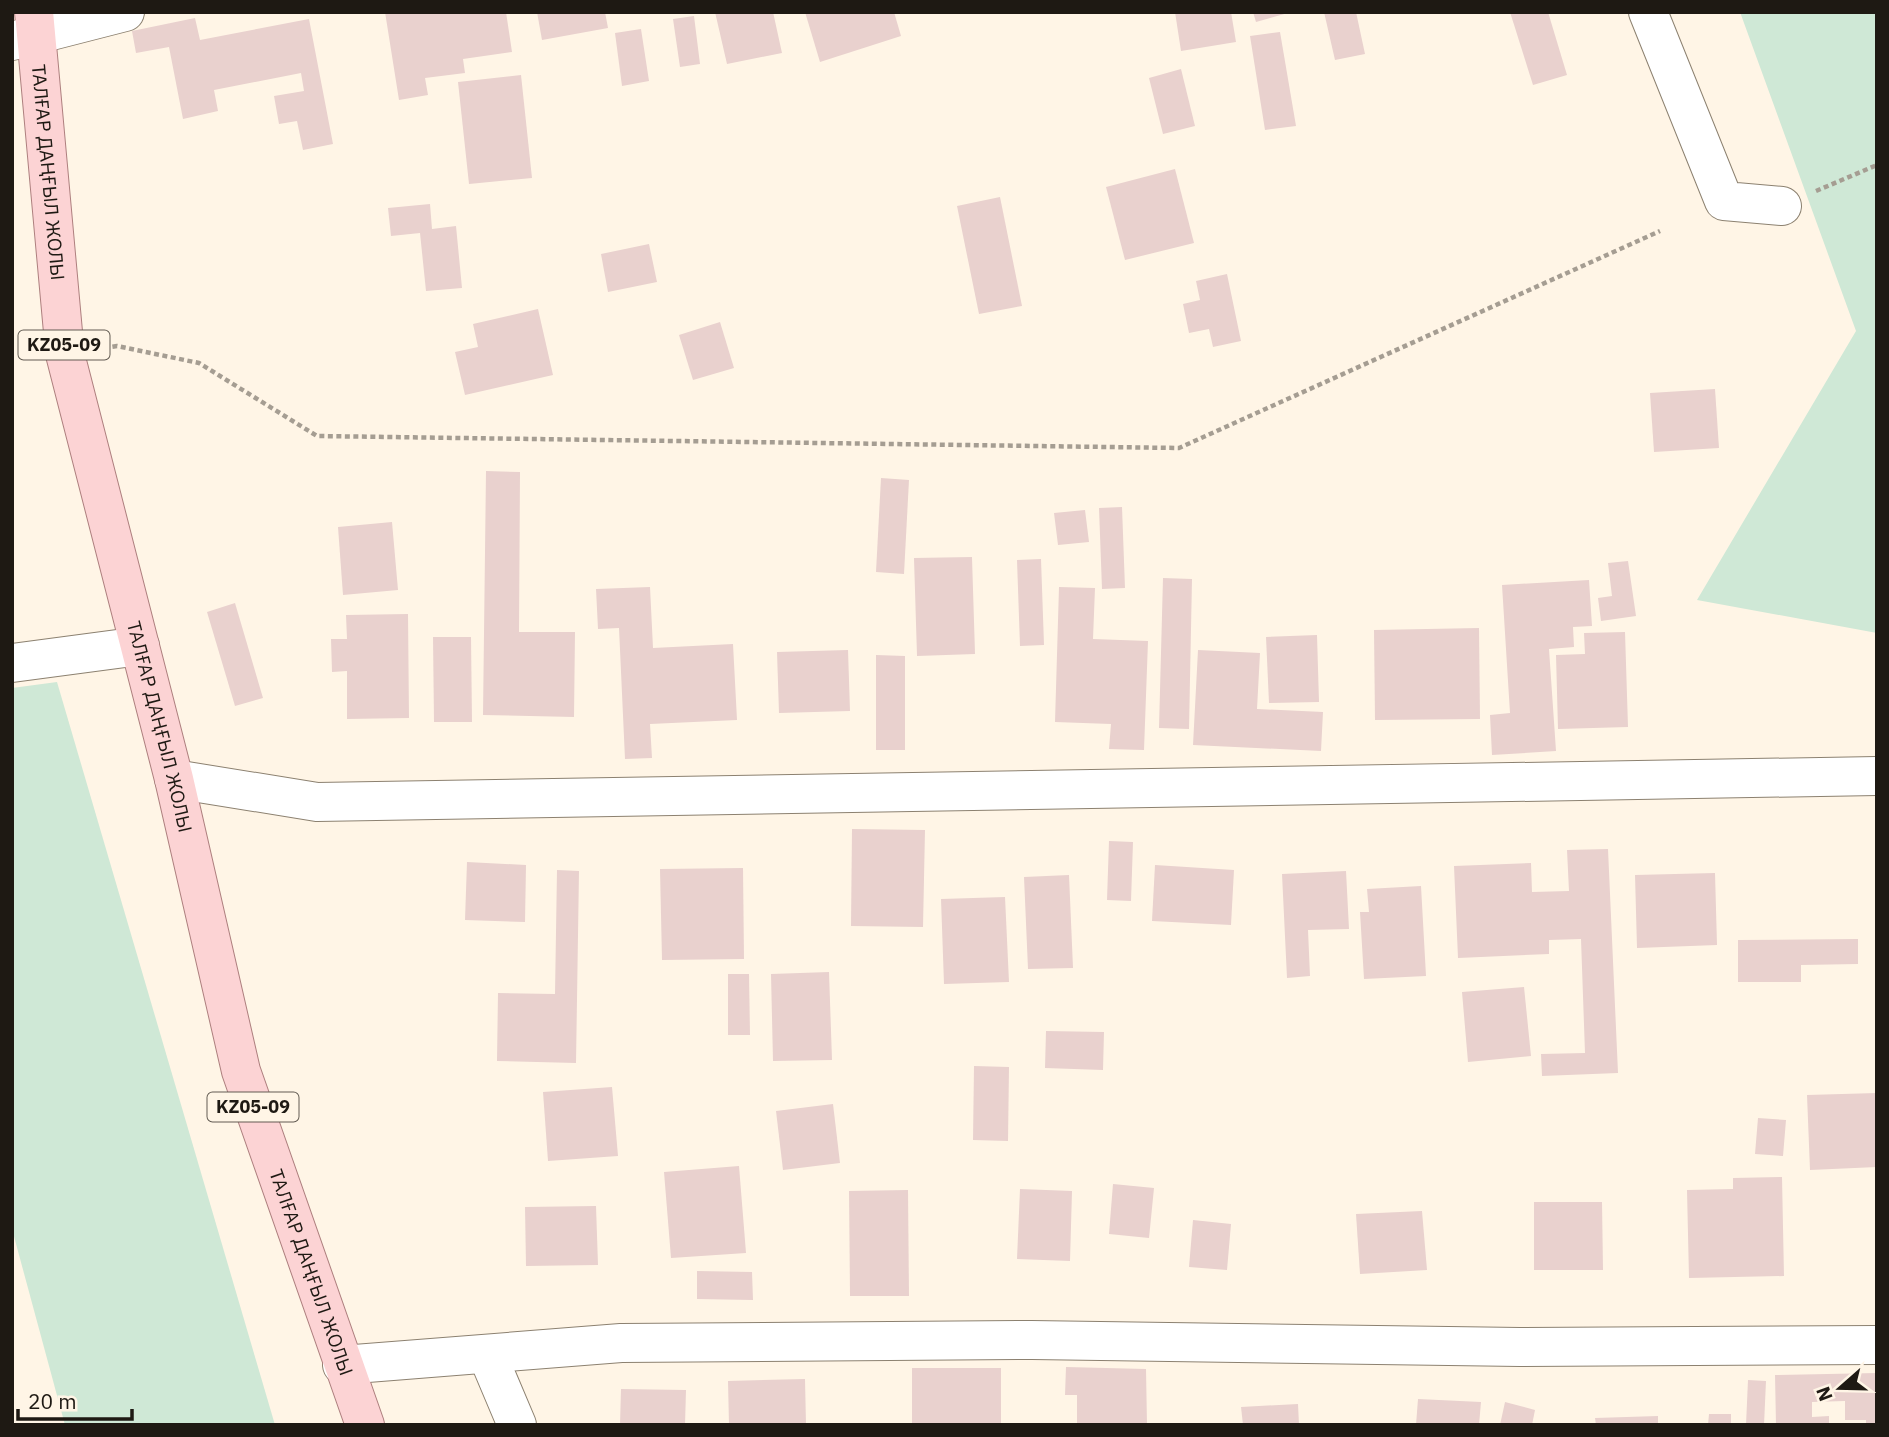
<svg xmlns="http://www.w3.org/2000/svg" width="1889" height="1437" viewBox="0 0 1889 1437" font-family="'IBM Plex Sans',sans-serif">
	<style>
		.green { fill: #cfe8d6 }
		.building { fill: #e9d1ce }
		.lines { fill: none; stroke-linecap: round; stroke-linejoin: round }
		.minor-casing { stroke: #8c8170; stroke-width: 40 }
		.major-casing { stroke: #ad7f7e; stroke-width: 40 }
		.path { stroke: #a59d92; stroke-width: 4.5; stroke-dasharray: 5 3.5; stroke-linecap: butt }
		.minor { stroke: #fff; stroke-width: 38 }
		.major { stroke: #fcd3d4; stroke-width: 38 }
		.labels { text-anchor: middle; stroke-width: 7; stroke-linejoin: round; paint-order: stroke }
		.shield { fill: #fff5e6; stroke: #625b52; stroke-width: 2 }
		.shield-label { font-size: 18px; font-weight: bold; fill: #1e1913 }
		.street-label { font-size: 19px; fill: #1e1913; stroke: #fff5e6 }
	</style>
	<rect width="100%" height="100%" fill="#fff5e6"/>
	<g class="green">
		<polygon points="1740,12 1877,12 1877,633 1697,600 1856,331"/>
		<polygon points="57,682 275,1425 65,1425 12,1229 12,688"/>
	</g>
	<g class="building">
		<polygon points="385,12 506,12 512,52 463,59 465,73 425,78 428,95 399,100"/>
		<polygon points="537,12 605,12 608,28 542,40"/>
		<polygon points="715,12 773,12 782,53 727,64"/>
		<polygon points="805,12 894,12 901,36 820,62"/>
		<polygon points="1175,12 1231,12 1236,42 1181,51"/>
		<polygon points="1253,12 1287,12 1288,13 1256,22"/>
		<polygon points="1324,12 1356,12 1365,54 1335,60"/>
		<polygon points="1510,12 1548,12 1567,75 1533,85"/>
		<polygon points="694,16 700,64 680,67 673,19"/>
		<polygon points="195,18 200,40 309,19 333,144 303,150 297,121 279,124 274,96 304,91 301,73 214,90 218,111 183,119 169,47 136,53 132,31"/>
		<polygon points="641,29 649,81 622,86 615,33"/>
		<polygon points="1280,32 1296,126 1265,130 1250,36"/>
		<polygon points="1181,69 1195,126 1163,134 1149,78"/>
		<polygon points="521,75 532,178 469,184 458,82"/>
		<polygon points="1175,169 1194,243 1125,260 1106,187"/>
		<polygon points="1000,197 1022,306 979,314 957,206"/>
		<polygon points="430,204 432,229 456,226 462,288 426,291 420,233 391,236 388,208"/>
		<polygon points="649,244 657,282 608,292 601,254"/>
		<polygon points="1227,274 1241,341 1213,347 1209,329 1189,333 1183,304 1200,300 1196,281"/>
		<polygon points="538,309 553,375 465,395 455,352 478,347 473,324"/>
		<polygon points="720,322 734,368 693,380 679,335"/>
		<polygon points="1715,389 1719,448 1654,452 1650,393"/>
		<polygon points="486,471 520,472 519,632 575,632 574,717 483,715"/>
		<polygon points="881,478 909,480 904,574 876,572"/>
		<polygon points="1122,507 1125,588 1102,589 1099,508"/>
		<polygon points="1085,510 1089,542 1058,545 1054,513"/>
		<polygon points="392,522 398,590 343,595 338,527"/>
		<polygon points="972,557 975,654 917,656 914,558"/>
		<polygon points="1041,559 1044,645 1020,646 1017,560"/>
		<polygon points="1628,561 1636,616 1601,621 1598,598 1612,596 1608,563"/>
		<polygon points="1163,578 1192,579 1189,729 1159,728"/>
		<polygon points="1589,580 1592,626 1573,627 1574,647 1549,649 1556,751 1492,755 1490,715 1510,713 1502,585"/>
		<polygon points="650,587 653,648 733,644 737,720 650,724 652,758 625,759 619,628 598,629 596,589"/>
		<polygon points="1059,587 1095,588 1093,639 1148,641 1144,750 1109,749 1111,724 1055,722"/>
		<polygon points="235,603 263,698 235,706 207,612"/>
		<polygon points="408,614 409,718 347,719 347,671 332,672 331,639 347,639 346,615"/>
		<polygon points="1479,628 1480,719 1375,720 1374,630"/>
		<polygon points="1625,632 1628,727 1558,729 1556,655 1585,654 1584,633"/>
		<polygon points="1317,635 1319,702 1269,703 1266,637"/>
		<polygon points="433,637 471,637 472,722 434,722"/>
		<polygon points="848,650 850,711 779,713 777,652"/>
		<polygon points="1198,650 1260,653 1257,709 1323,712 1321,751 1193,745"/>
		<polygon points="876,655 905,656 905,750 876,750"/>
		<polygon points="852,829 925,830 923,927 851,926"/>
		<polygon points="1109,841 1133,842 1131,901 1107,900"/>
		<polygon points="1608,849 1618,1073 1542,1076 1541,1054 1585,1053 1581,939 1549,940 1549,954 1458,958 1454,866 1531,863 1532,892 1569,891 1567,850"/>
		<polygon points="467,862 526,865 525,922 465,920"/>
		<polygon points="1155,865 1234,870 1231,925 1152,921"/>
		<polygon points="743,868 744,959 662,960 660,869"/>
		<polygon points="557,870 579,871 576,1063 497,1061 498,993 555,994"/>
		<polygon points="1346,871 1349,929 1308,930 1310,976 1287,978 1282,874"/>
		<polygon points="1715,873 1717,945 1637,948 1635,875"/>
		<polygon points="1069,875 1073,968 1028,969 1024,877"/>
		<polygon points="1421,886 1426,976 1364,979 1360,912 1369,912 1367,889"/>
		<polygon points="1005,897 1009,982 944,984 941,899"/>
		<polygon points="1858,939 1858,964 1801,965 1801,982 1738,982 1738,940"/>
		<polygon points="829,972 832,1060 773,1061 771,974"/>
		<polygon points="728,974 749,974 750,1035 728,1035"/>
		<polygon points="1524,987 1531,1056 1468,1062 1462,992"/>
		<polygon points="1046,1031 1104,1032 1103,1070 1045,1068"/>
		<polygon points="974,1066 1009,1067 1008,1141 973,1140"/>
		<polygon points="612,1087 618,1156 548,1161 543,1092"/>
		<polygon points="1877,1093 1877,1167 1810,1170 1807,1095"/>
		<polygon points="833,1104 840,1163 783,1170 776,1111"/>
		<polygon points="1758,1118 1786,1120 1783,1156 1755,1154"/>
		<polygon points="739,1166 746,1253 671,1258 664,1172"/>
		<polygon points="1782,1177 1784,1276 1689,1278 1687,1190 1733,1189 1733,1178"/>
		<polygon points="1113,1184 1154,1188 1149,1238 1109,1234"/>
		<polygon points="1020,1189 1072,1191 1070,1261 1017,1259"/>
		<polygon points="908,1190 909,1296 850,1296 849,1191"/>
		<polygon points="1534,1202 1602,1202 1603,1270 1534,1270"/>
		<polygon points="596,1206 598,1265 526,1266 525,1207"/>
		<polygon points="1422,1211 1427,1270 1360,1274 1356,1214"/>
		<polygon points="1193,1220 1231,1224 1227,1270 1189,1267"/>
		<polygon points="697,1271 752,1272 753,1300 697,1299"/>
		<polygon points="1066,1367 1146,1369 1147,1425 1077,1425 1077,1395 1065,1395"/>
		<rect x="912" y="1368" width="89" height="57"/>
		<polygon points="1877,1373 1877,1425 1866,1425 1866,1420 1845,1420 1845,1401 1812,1402 1812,1417 1829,1416 1829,1425 1776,1425 1775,1375"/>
		<polygon points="805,1379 806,1425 729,1425 728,1381"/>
		<polygon points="1748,1380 1766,1381 1764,1425 1746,1425"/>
		<polygon points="621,1389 686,1390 685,1425 620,1425"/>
		<polygon points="1418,1399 1481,1402 1479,1425 1416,1425"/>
		<polygon points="1505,1402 1535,1410 1532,1425 1500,1425"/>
		<polygon points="1298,1404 1299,1425 1243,1425 1241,1407"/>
		<polygon points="1709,1414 1731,1414 1731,1425 1708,1425"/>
		<polygon points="1658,1416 1658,1425 1596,1425 1595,1418"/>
	</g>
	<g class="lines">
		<g class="minor-casing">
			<g id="minor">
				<polyline points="1648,12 1724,201 1782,206"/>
				<polyline points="12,41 125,12"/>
				<polyline points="12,663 140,646"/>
				<polyline points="174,779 317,802 1877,776"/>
				<polyline points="487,1354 517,1425"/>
				<polyline points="342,1365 621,1343 1032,1340 1520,1347 1877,1345"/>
			</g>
		</g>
		<g class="major-casing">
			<g id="major">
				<path id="s1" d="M34,12L65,354L174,779L241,1071L365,1425"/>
			</g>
		</g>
		<g class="path">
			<polyline points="1816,191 1877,165"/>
			<polyline points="104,348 117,346 199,363 317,436 1179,448 1660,231"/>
		</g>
		<use href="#minor" class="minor"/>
		<use href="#major" class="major"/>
	</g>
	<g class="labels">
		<g class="shield">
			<rect x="18.5" y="330.5" width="91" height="29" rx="5"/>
			<rect x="207.5" y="1092.5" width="91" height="29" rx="5"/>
		</g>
		<g class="shield-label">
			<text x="64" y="351">KZ05-09</text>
			<text x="253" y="1113">KZ05-09</text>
		</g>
		<g class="street-label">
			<text dy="7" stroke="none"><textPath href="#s1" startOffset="161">ТАЛҒАР ДАҢҒЫЛ ЖОЛЫ</textPath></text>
			<text dy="7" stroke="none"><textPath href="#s1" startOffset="728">ТАЛҒАР ДАҢҒЫЛ ЖОЛЫ</textPath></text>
			<text dy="7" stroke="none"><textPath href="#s1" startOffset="1295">ТАЛҒАР ДАҢҒЫЛ ЖОЛЫ</textPath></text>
		</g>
	</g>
	<rect width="1889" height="1437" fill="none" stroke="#1e1913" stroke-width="28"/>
	<g transform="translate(1840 1388) rotate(250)" stroke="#fff5e6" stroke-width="5" paint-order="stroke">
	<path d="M0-5L12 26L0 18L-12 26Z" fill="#1e1913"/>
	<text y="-10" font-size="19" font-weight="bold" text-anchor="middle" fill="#1e1913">N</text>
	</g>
	<path d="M18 1409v10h114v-10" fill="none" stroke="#1e1913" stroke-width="3.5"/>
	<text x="28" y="1409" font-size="21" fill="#1e1913" stroke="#fff5e6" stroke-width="5" paint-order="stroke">20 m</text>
</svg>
